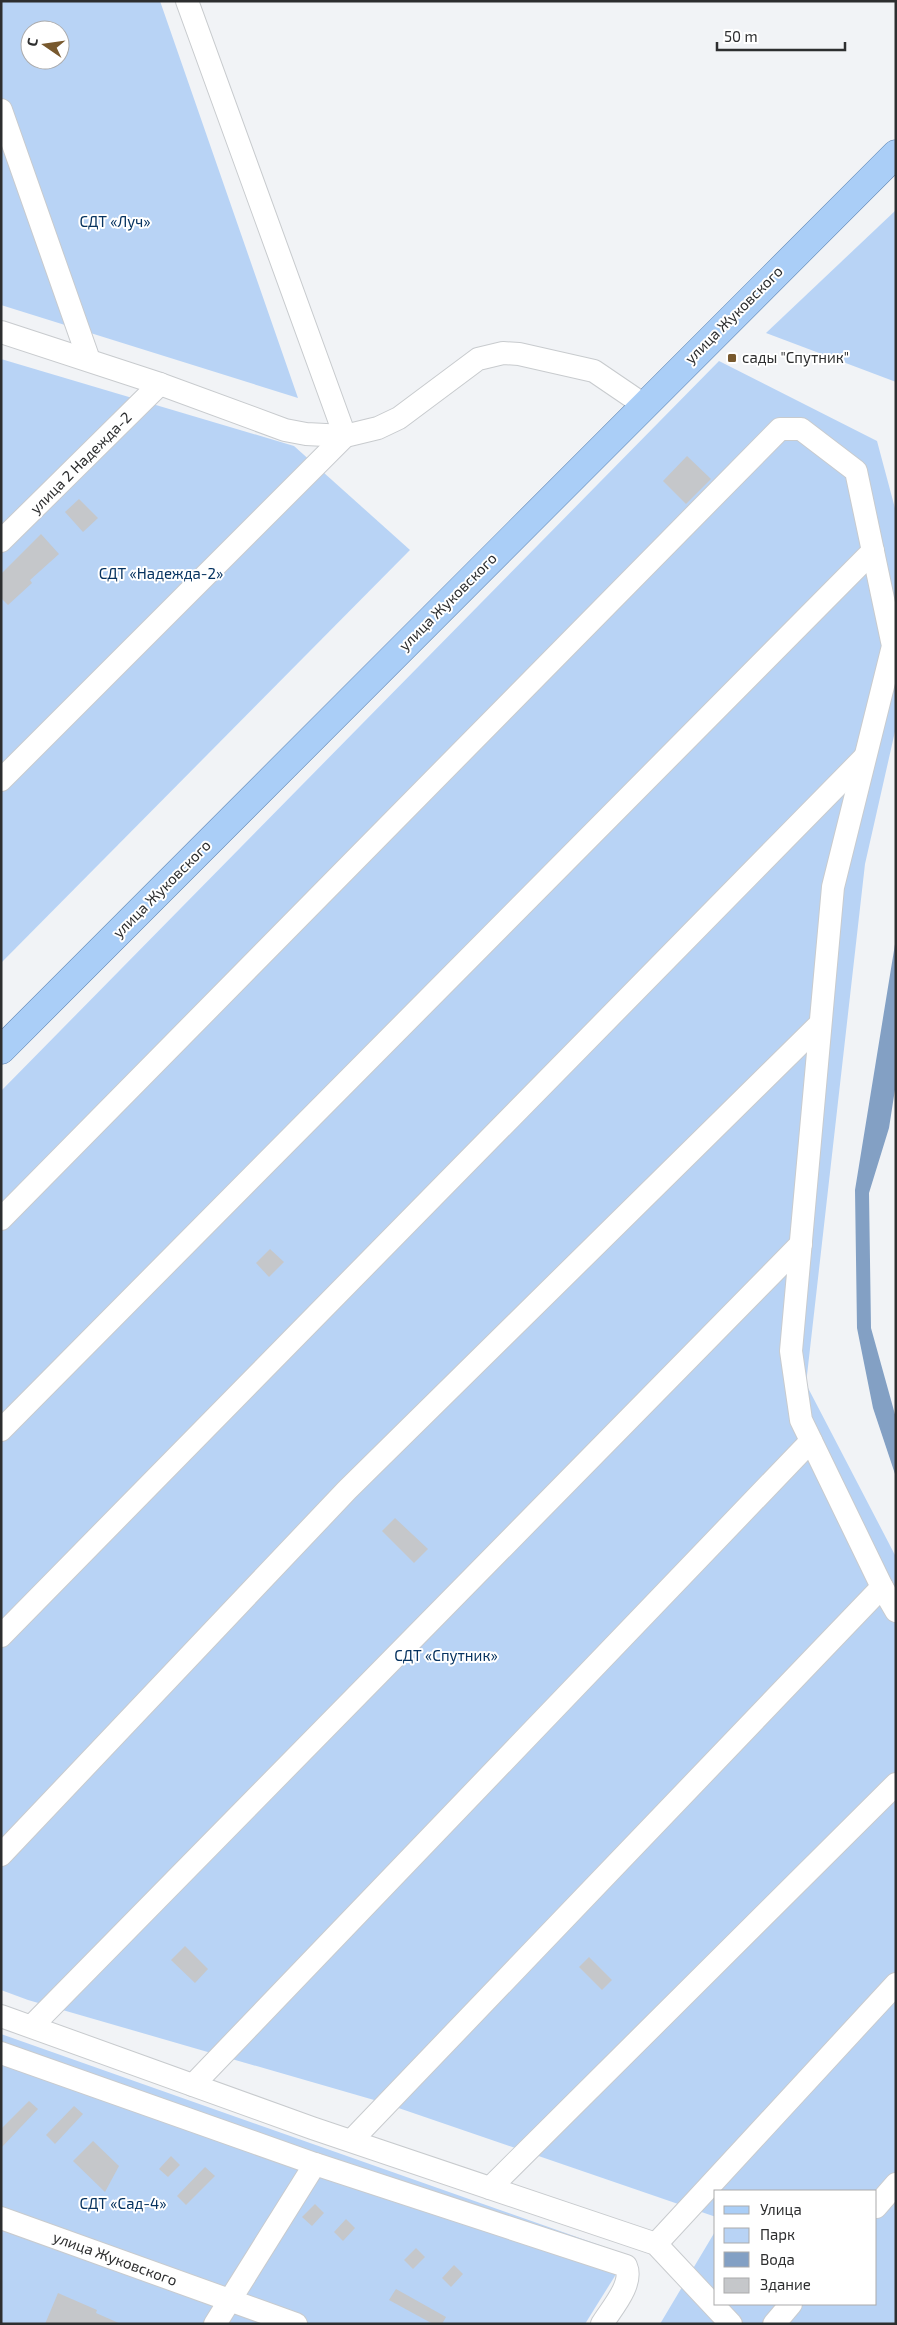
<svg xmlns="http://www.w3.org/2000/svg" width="897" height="2325" viewBox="0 0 897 2325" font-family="'Exo 2',sans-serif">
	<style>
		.green { fill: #b8d3f5; fill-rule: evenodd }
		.water { fill: #83a0c4 }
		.building { fill: #c5c7ca }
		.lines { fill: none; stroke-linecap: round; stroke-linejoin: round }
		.minor-casing { stroke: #c8cbce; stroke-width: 24 }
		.major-casing { stroke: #5a81ae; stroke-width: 29 }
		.minor { stroke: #fff; stroke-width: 22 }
		.major { stroke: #aacef7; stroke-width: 28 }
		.poi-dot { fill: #78592e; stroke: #fff; stroke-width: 2 }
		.labels { text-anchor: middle; stroke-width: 4; stroke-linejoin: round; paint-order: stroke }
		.park-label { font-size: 15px; fill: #073360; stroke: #fff }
		.street-label { font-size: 15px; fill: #2d2e2f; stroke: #fff }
		.poi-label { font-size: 15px; fill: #2d2e2f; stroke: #fff; text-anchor: start }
	</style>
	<rect width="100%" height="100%" fill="#f1f3f6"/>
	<g class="green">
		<path d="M1,1H160L298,398L1,305ZM30,30H60V60H30Z"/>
		<polygon points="896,210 896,382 766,333"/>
		<polygon points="1,359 294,446 410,550 1,963"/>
		<polygon points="719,361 877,441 896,512 896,727 865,864 806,1384 896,1557 896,2324 660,2324 716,2230 716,2304 876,2304 876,2191 716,2191 716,2217 381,2102 28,2000 1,1990 1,1091"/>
		<polygon points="1,2034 628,2255 585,2324 1,2324"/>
	</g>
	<polygon class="water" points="896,938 896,1083 889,1128 869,1193 871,1328 896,1418 896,1477 873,1408 857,1328 855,1190"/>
	<g class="building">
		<polygon points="687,456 711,479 686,504 663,481"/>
		<polygon points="79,499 98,518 83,532 65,512"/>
		<polygon points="41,534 59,554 30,580 32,583 8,605 1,598 1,574"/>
		<polygon points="270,1249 284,1262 269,1277 256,1263"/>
		<polygon points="395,1518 428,1549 414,1563 382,1531"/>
		<polygon points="185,1946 208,1969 195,1983 171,1960"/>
		<polygon points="589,1957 612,1980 602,1990 579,1967"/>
		<polygon points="29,2101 38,2109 1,2148 1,2129"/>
		<polygon points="74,2106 83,2114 55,2144 46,2135"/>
		<polygon points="93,2141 119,2166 105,2192 73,2161"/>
		<polygon points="171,2156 180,2165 168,2177 159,2169"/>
		<polygon points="205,2167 215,2176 186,2205 177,2196"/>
		<polygon points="315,2204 324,2213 312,2226 302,2217"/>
		<polygon points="346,2219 355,2228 343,2241 334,2232"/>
		<polygon points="416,2248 425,2257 413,2269 404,2260"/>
		<polygon points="454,2265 463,2274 451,2287 442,2278"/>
		<polygon points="396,2289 446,2317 442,2324 433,2324 389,2300"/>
		<polygon points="58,2293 97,2310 96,2313 121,2324 45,2324"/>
	</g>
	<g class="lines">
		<g class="minor-casing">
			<g id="minor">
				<polyline points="1,110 89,360"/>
				<polyline points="1,332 160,384 285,430 306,434 345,436 378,428 399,418 478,359 503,353 519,354 594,371 644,405"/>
				<polyline points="1,541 160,384"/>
				<polyline points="1,780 345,436 187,1"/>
				<polyline points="1,1219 780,429 801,429 856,471 893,646 833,887 791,1351 801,1420 882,1587 896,1611"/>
				<polyline points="1,1430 873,551"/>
				<polyline points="1,1636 864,758"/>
				<polyline points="1,1855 347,1490 820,1024"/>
				<polyline points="1,2016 312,2128 656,2244 731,2324"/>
				<polyline points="32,2026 801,1244"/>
				<path d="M1,2053L315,2164L626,2266C634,2284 611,2309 602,2324"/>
				<polyline points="193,2085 811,1441"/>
				<polyline points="352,2140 882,1587"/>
				<polyline points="490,2188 896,1784"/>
				<polyline points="876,2207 896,2184"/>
				<polyline points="1,2218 296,2324"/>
				<polyline points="656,2244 896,1984"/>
				<polyline points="215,2324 315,2164"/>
				<polyline points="774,2324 791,2304"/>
			</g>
		</g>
		<g class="major-casing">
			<polyline id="major" points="1,1050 896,154"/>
		</g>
		<use href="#minor" class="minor"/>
		<use href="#major" class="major"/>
	</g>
	<rect class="poi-dot" x="727" y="353" width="10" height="10" rx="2.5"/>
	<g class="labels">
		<g class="park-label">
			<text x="115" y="227">СДТ «Луч»</text>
			<text x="161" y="579">СДТ «Надежда-2»</text>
			<text x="446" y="1661">СДТ «Спутник»</text>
			<text x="123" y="2209">СДТ «Сад-4»</text>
		</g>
		<g class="street-label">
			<text transform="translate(734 315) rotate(-45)" y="5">улица Жуковского</text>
			<text transform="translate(81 463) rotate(-45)" y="5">улица 2 Надежда-2</text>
			<text transform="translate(448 602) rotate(-45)" y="5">улица Жуковского</text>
			<text transform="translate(162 889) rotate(-45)" y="5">улица Жуковского</text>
			<text transform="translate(115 2259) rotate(20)" y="5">улица Жуковского</text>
		</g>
		<g class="poi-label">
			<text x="742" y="363">сады "Спутник"</text>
		</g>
	</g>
	<rect width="897" height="2325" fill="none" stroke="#2d2e2f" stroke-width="5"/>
	<rect x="714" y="2190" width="162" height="115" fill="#ffffff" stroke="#ababac"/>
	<rect x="724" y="2206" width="25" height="8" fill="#aacef7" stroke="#ababac"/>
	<text x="760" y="2215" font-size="15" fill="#2d2e2f">Улица</text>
	<rect x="724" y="2228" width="25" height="15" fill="#b8d3f5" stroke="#ababac"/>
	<text x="760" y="2240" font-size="15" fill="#2d2e2f">Парк</text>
	<rect x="724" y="2252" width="25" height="15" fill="#83a0c4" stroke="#ababac"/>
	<text x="760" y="2265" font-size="15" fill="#2d2e2f">Вода</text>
	<rect x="724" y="2278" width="25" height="15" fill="#c5c7ca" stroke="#ababac"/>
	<text x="760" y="2290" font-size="15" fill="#2d2e2f">Здание</text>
	<g transform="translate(45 45) rotate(283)"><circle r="24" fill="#ffffff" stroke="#ababac"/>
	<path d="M0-4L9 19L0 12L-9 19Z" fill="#78592e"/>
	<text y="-8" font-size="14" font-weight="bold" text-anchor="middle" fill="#2d2e2f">С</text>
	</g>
	<path d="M717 42v8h128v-8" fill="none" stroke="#2d2e2f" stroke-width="2.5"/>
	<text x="724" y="42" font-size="15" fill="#2d2e2f" stroke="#ffffff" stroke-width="4" paint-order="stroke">50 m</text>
</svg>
